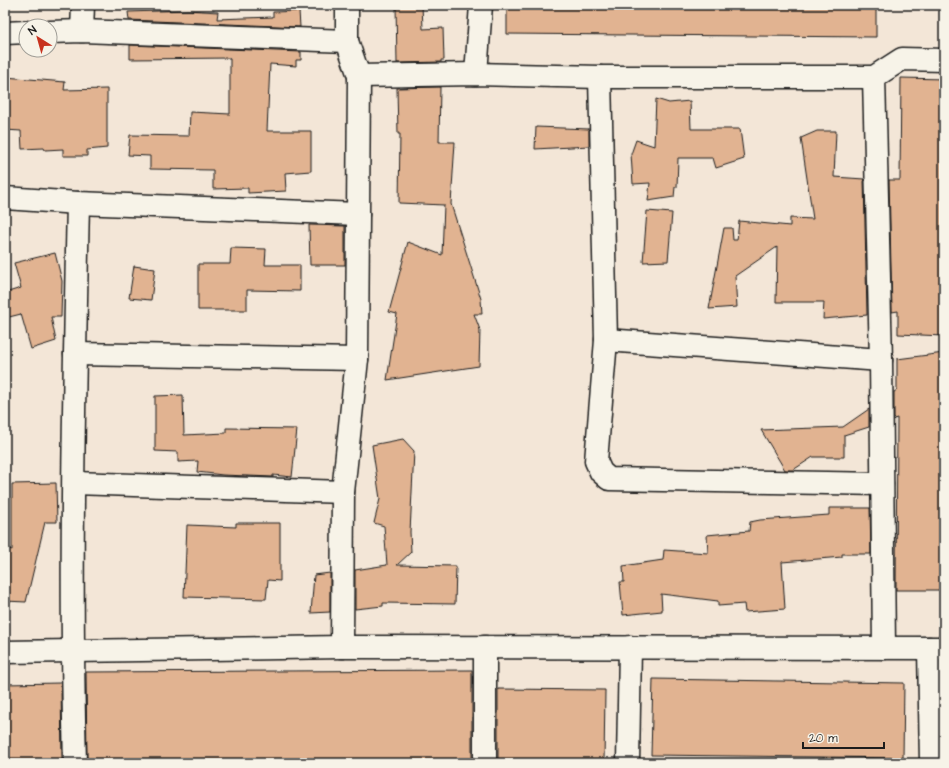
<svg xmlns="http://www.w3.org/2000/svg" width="949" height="768" viewBox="0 0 949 768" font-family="'Architects Daughter',sans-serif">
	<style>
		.building { fill: #e1b391; stroke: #1c1c1c }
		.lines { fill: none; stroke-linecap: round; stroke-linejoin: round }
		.street-casing { stroke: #1c1c1c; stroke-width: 25 }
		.street { stroke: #f7f3e8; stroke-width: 22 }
	</style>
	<rect width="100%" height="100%" fill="#f3e6d7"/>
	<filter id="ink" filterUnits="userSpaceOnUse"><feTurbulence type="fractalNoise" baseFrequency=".025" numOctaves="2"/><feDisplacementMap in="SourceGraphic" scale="8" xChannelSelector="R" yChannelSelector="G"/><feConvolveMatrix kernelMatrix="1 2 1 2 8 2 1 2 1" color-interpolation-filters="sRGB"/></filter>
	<g filter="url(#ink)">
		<g class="building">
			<polygon points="396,5 422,5 423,29 443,28 444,60 441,60 441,62 397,63"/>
			<polygon points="507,5 876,5 876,37 507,34"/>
			<polygon points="188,10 218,12 217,19 273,17 273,12 299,11 300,27 129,20 128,12"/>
			<polygon points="130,45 301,52 301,60 296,60 296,66 270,64 267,131 311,131 311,171 285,173 286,191 248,193 248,188 213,189 213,170 150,169 150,156 128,155 130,135 189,136 190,112 230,114 230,58 130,59"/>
			<polygon points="5,77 65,82 64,90 107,89 107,148 87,150 87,156 63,156 63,149 45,150 44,148 22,149 21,131 5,130"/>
			<polygon points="901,78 944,79 944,336 898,334 898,311 892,312 889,180 900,180"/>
			<polygon points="440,87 439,142 455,142 451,204 481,299 482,314 474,314 480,330 479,366 387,380 397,314 389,312 408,242 442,255 444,205 399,203 400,134 398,134 397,88"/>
			<polygon points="656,99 669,103 690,101 691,129 740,129 744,159 716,168 713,158 678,158 677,187 675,187 674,197 648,201 650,183 633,184 631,154 636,140 654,146"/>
			<polygon points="536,127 589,129 589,146 535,149"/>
			<polygon points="817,131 836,131 834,177 864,179 867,315 823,319 824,302 776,302 777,247 735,276 737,307 709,309 724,228 732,228 733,240 737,240 739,221 790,226 790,218 813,219 801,138"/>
			<polygon points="647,211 672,213 668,261 643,262"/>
			<polygon points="309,225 345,226 345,265 310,265"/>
			<polygon points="231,248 266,249 265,265 300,265 300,291 247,290 247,310 198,310 198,264 230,264"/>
			<polygon points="55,253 62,281 61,317 51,317 56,341 31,349 21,314 5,318 5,293 21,288 14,263"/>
			<polygon points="134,266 155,269 151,300 129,298"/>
			<polygon points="944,353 944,590 896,590 897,418 894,419 894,392 897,390 897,359"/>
			<polygon points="183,395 184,435 226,433 226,428 297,429 292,477 273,475 273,477 223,475 197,472 198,461 178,462 178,452 155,451 155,396"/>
			<polygon points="869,409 869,427 844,435 844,457 813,457 793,470 785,470 761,430 843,427"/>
			<polygon points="403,439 414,451 410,532 411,552 397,565 456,566 455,604 383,603 383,606 355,609 355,570 387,565 384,526 374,523 380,499 372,445"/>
			<polygon points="56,483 57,522 45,522 26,602 5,601 5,547 12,550 12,484"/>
			<polygon points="829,508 870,508 871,554 842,554 842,557 782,562 785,609 745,612 744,604 718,606 718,601 661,594 662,611 623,615 620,582 624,582 623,566 663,560 664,550 708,553 707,535 749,531 750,522 760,520 829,515"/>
			<polygon points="236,523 280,523 280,581 268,580 266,599 184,597 187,525 236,527"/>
			<polygon points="330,573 330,612 311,613 314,575"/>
			<polygon points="472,670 472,763 87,763 86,672"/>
			<polygon points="653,679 904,683 903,758 651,755"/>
			<polygon points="61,683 62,763 5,763 5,684"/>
			<polygon points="498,689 605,690 604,763 498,763"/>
		</g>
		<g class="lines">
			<g class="street-casing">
				<g id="street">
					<polyline points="347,5 347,41"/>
					<polyline points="82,31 83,5"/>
					<polyline points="50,32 82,31 347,41 359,76 476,74 600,77 874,77 902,59 944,60"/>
					<polyline points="5,33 26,32"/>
					<polyline points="476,74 481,5"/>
					<polyline points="600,77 606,340 596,461 601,472 609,479 882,484"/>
					<polyline points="874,77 881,360 884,648"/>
					<polyline points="5,198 78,203 358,214"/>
					<polyline points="606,340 881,360"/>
					<polyline points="75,354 357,359"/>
					<polyline points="74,483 343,492"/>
					<polyline points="342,647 343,492 357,359 359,76"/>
					<polyline points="929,648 931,763"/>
					<polyline points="5,652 342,647 944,648"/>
					<path d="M75,763C70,576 74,390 78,203"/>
					<polyline points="485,763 485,647"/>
					<polyline points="628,763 630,647"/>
				</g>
			</g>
			<use href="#street" class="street"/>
		</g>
	</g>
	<rect width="949" height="768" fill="none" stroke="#f7f3e8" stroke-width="20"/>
	<rect x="10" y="10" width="929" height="748" fill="none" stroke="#1c1c1c" stroke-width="1.5" filter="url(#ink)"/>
	<g transform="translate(38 38) rotate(323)"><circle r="19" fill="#f7f3e8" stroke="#9f9d96"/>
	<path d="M0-3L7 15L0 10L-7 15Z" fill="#c8321e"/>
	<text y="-6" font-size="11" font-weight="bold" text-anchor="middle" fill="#1c1c1c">N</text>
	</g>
	<path d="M803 742v6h81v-6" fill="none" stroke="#1c1c1c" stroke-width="2"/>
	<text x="809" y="742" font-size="12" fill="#1c1c1c" stroke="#f7f3e8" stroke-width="3" paint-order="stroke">20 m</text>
</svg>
